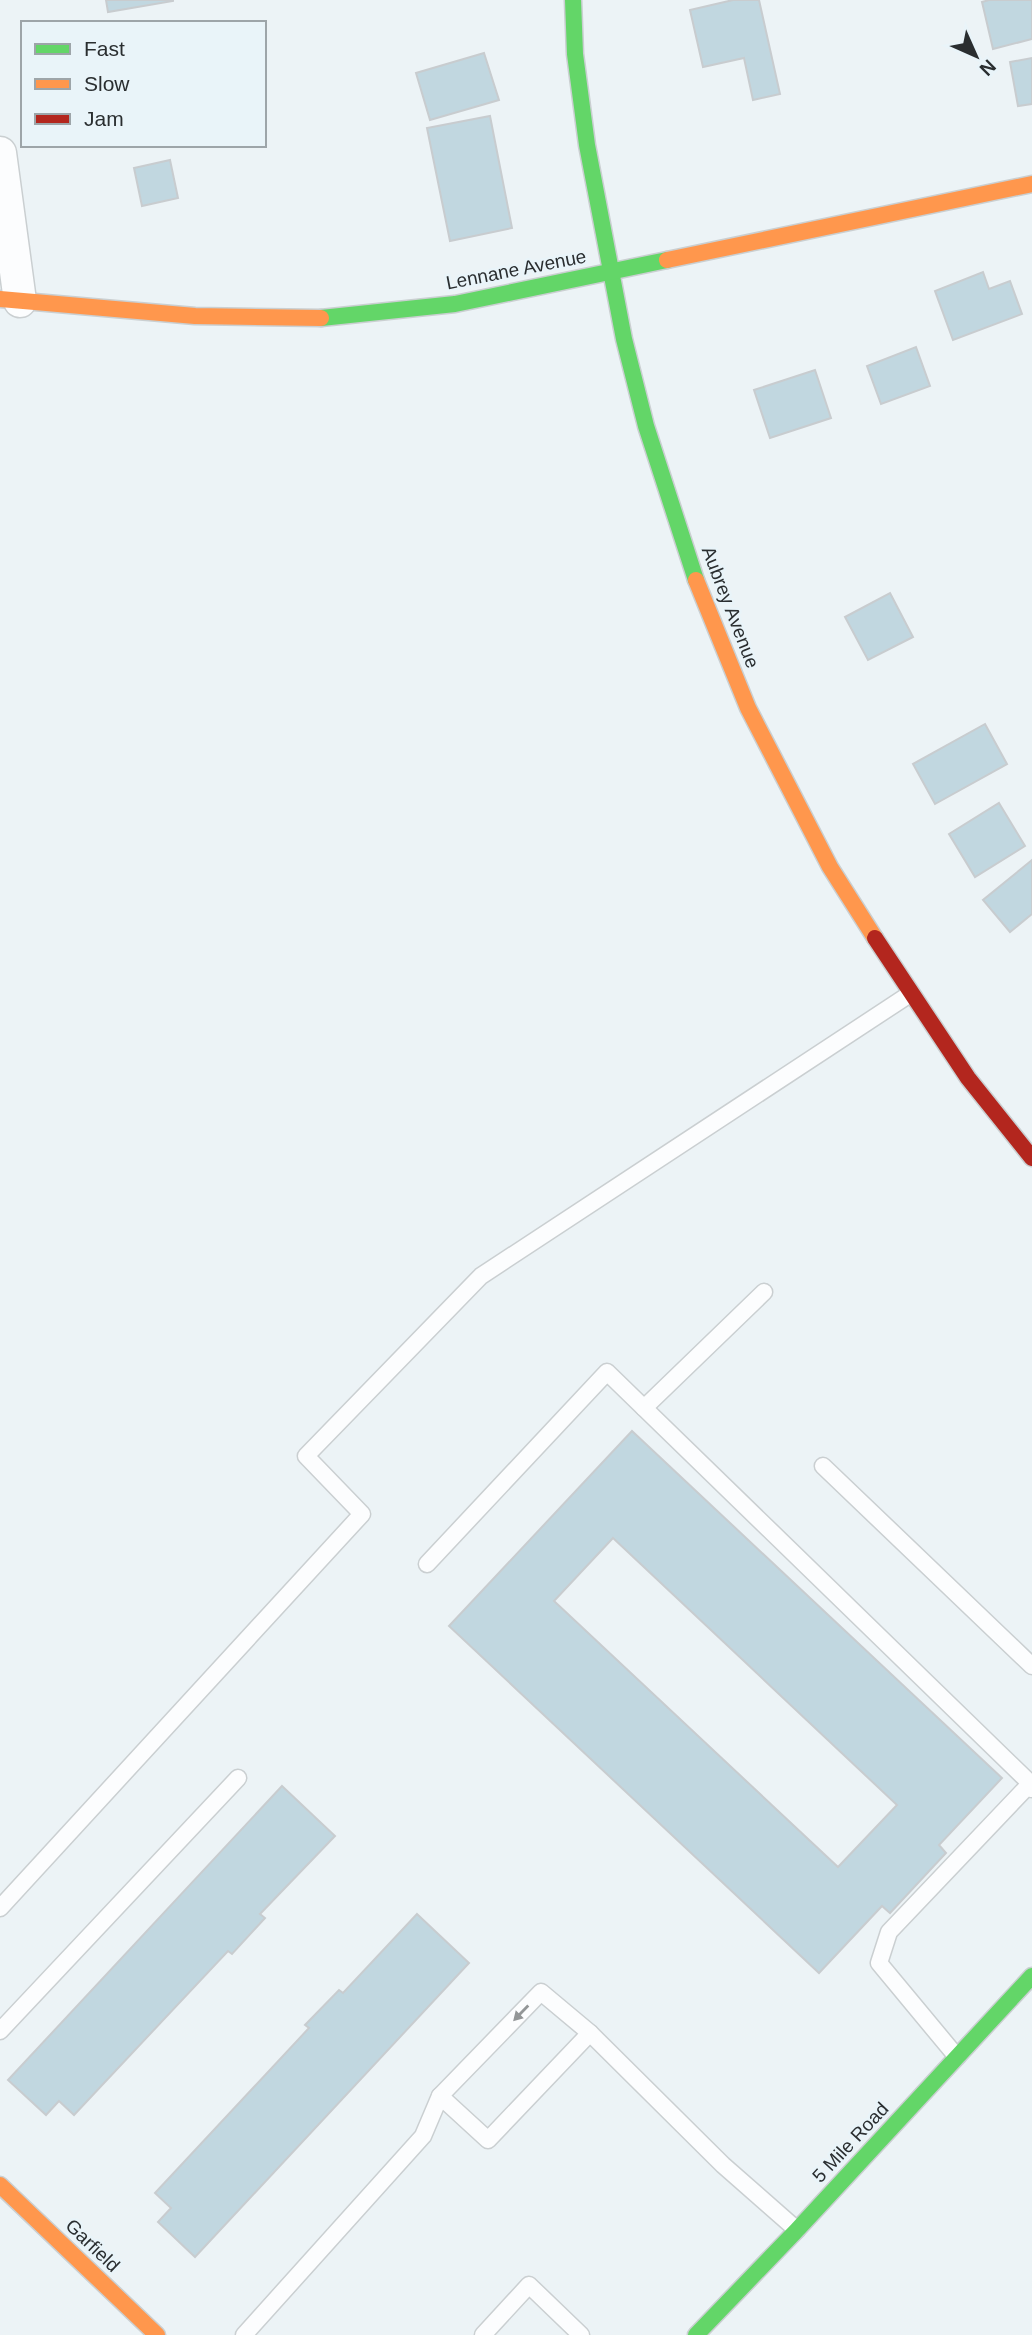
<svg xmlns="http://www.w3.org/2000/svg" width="1032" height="2335" viewBox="0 0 1032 2335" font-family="Arial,sans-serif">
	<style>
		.building { fill: #c1d7e0; stroke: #c8cccf; stroke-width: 2; fill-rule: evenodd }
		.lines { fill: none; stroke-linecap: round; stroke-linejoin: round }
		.lane-casing { stroke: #cacfd1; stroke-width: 19 }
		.street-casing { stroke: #cacfd1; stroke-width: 35 }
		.fast-casing { stroke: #cacfd1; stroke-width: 19 }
		.slow-casing { stroke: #cacfd1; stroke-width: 19 }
		.jam-casing { stroke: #cacfd1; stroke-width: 19 }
		.lane { stroke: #fcfdfe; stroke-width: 16 }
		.street { stroke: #fcfdfe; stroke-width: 32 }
		.fast { stroke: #63d668; stroke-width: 16 }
		.slow { stroke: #ff974d; stroke-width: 16 }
		.jam { stroke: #b3261e; stroke-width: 16 }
		.oneway { fill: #939697 }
		.labels { text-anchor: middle; stroke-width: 5; stroke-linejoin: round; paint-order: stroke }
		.street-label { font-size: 19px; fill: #2a2e30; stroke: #e9f4f9 }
	</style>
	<rect width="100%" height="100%" fill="#ecf3f6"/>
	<g class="building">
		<polygon points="106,0 173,0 173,1 108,12"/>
		<polygon points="733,0 759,0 780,94 753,100 744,58 703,67 690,10"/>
		<polygon points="989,0 1032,0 1032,39 993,49 982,2"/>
		<polygon points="484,53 499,100 430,120 416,73"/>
		<polygon points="1032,58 1032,104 1018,106 1010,62"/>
		<polygon points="490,116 512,228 450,241 427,128"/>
		<polygon points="170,160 178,198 142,206 134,168"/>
		<polygon points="983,272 989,289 1010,281 1022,314 953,340 935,291"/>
		<polygon points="916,347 930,386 881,404 867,366"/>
		<polygon points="815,370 831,418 770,438 754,390"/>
		<polygon points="890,593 913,637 868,660 845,617"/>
		<polygon points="985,724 1007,764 935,804 913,764"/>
		<polygon points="999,803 1025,846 975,877 949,834"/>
		<polygon points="1032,860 1032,914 1010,932 983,900"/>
		<path d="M632,1431L1002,1778L939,1845L946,1853L890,1913L882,1906L819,1973L449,1626ZM613,1538L897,1805L838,1867L554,1601Z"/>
		<polygon points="282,1786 335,1836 260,1914 265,1918 232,1954 228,1951 74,2115 59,2101 46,2115 8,2080"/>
		<polygon points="417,1914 469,1963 195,2257 158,2222 171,2208 155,2193 309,2028 305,2025 339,1990 343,1993"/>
	</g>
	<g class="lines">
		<g class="lane-casing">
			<g id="lane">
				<polyline points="644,1408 764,1292"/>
				<polyline points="823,1466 1032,1666"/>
				<polyline points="427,1564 607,1372 1032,1785"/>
				<polyline points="0,1908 362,1514 306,1456 481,1276 910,994"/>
				<polyline points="0,2031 238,1778"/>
				<polyline points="957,2057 879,1963 889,1932 1026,1788 1032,1789"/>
				<polyline points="440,2096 488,2140 590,2033"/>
				<polyline points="244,2335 423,2136 440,2096 541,1992 590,2033 723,2165 797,2230"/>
				<polyline points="483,2335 529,2285 581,2335"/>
			</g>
		</g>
		<g class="street-casing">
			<polyline id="street" points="0,153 20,301"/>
		</g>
		<g class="fast-casing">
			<g id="fast">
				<polyline points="573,0 575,54 587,145 624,339 646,426 696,580"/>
				<polyline points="321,318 455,304 667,260"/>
				<polyline points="696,2335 797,2230 1032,1976"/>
			</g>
		</g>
		<g class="slow-casing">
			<g id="slow">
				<polyline points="667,260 1032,184"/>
				<polyline points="0,299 195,316 321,318"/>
				<polyline points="696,580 748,708 830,867 875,938"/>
				<polyline points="0,2185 157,2335"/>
			</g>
		</g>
		<g class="jam-casing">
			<polyline id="jam" points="875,938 968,1078 1032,1158"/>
		</g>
		<use href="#lane" class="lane"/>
		<use href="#street" class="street"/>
		<use href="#fast" class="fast"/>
		<use href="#slow" class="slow"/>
		<use href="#jam" class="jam"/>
	</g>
	<defs><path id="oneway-solid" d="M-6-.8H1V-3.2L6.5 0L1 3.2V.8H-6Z" transform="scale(1.75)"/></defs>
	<use class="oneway" href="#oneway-solid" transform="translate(521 2013) rotate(134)"/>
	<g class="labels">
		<g class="street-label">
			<text transform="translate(516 269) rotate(-11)" y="7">Lennane Avenue</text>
			<text transform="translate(731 607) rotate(69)" y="7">Aubrey Avenue</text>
			<text transform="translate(850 2142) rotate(-47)" y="7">5 Mile Road</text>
			<text transform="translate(93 2245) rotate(44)" y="7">Garfield</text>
		</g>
	</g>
	<rect x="21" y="21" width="245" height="126" fill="#e9f4f9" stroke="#9da5a9" stroke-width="2"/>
	<rect x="35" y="44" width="35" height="10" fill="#63d668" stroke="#9da5a9" stroke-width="2"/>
	<text x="84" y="56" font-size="21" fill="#2a2e30">Fast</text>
	<rect x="35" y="79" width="35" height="10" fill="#ff974d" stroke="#9da5a9" stroke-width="2"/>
	<text x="84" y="91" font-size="21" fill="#2a2e30">Slow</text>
	<rect x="35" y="114" width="35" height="10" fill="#b3261e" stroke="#9da5a9" stroke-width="2"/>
	<text x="84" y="126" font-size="21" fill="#2a2e30">Jam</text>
	<g transform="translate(976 56) rotate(135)" stroke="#e9f4f9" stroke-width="5" paint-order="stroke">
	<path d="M0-5L12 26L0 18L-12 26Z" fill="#2a2e30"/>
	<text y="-10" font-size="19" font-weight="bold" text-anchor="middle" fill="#2a2e30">N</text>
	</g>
</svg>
